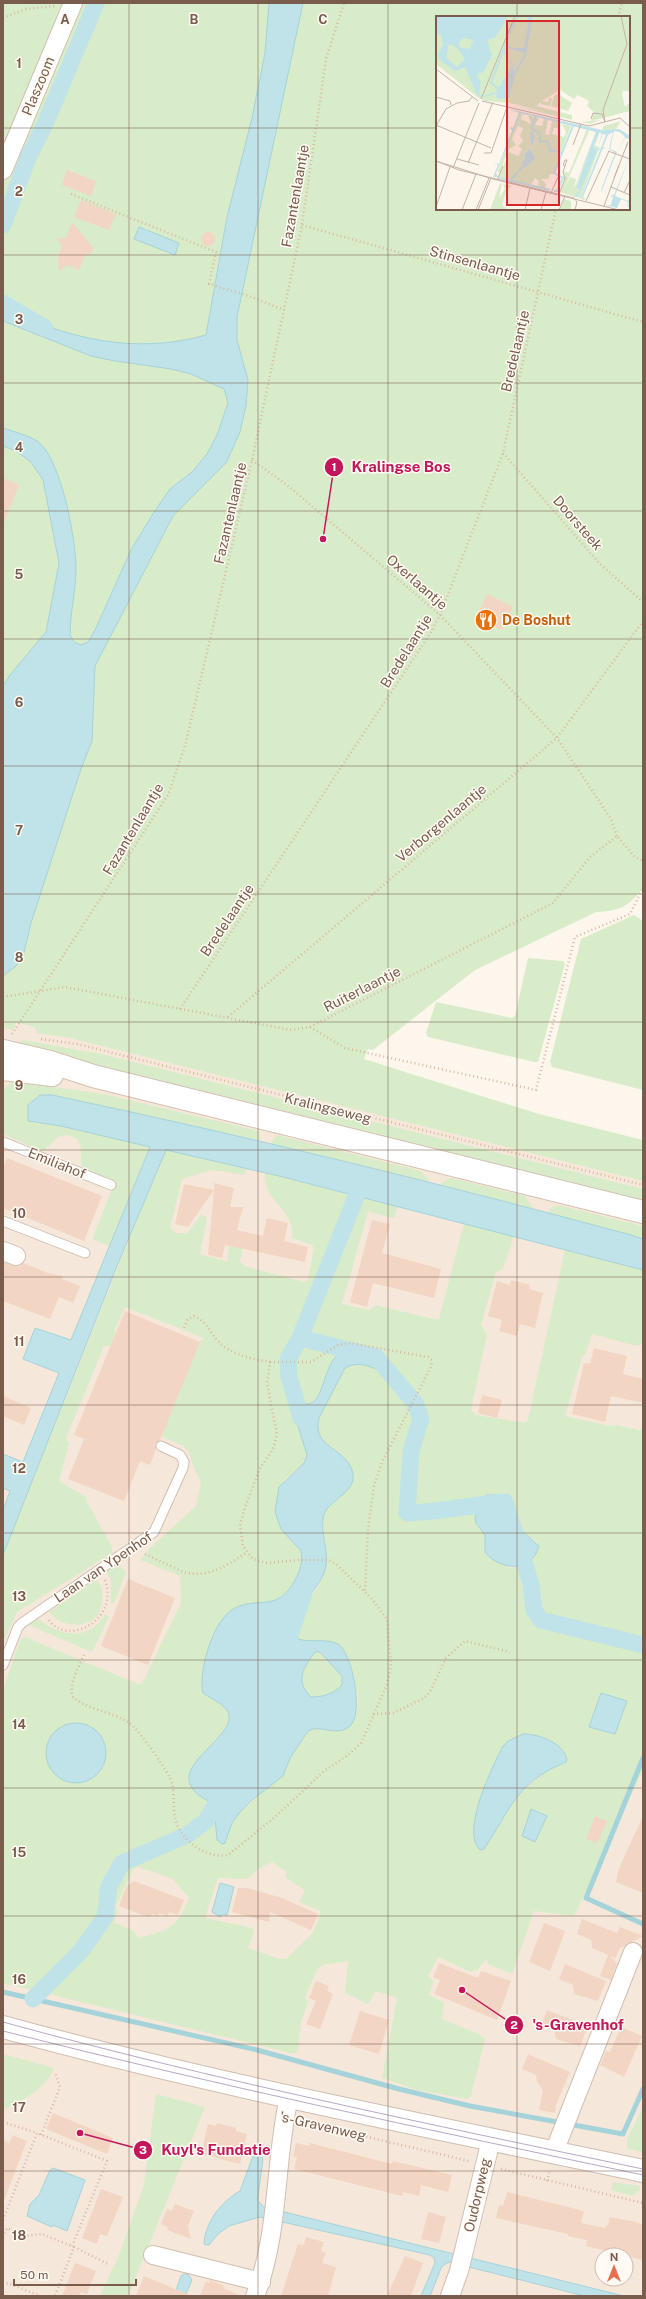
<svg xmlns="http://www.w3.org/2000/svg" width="646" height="2299" viewBox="0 0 646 2299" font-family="'Public Sans',sans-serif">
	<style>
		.residential { fill: #f5e8da; fill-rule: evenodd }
		.green { fill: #d8ecc9; fill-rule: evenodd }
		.water { fill: #bfe3e8; stroke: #a5d3da; fill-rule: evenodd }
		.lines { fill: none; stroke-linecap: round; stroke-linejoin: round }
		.stream { stroke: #a5d3da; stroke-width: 5 }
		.canal { stroke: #bfe3e8; stroke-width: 17 }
		.building { fill: #f3d5c3 }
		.service-casing { stroke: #d1beb0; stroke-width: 11 }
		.minor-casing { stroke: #d1beb0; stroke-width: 20 }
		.tertiary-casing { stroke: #d1beb0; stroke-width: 24 }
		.secondary-casing { stroke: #d6c0b0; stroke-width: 24 }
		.path { stroke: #d9b8a5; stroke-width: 2.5; stroke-dasharray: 1 3; stroke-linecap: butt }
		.service { stroke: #fff; stroke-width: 9 }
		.minor { stroke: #fff; stroke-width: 18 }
		.tertiary { stroke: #fff; stroke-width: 22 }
		.secondary { stroke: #fff; stroke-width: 22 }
		.tram { stroke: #b9a8c9; stroke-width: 1 }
		.grid { fill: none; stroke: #7a5c4d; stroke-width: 1; stroke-opacity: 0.55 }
		.labels { text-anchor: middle; stroke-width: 3; stroke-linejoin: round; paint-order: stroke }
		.street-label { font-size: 14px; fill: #7a5c4d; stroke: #fffaf3 }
		.food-label { font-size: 14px; font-weight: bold; fill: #c56008; stroke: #fffaf3; text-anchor: start }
		.inset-river { fill: none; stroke: #bfe3e8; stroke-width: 2 }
		.inset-road { fill: none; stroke: #c5b3a7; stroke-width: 1 }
		.view { fill: #d62828; fill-opacity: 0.15; stroke: #d62828; stroke-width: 2 }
		.inset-edge { fill: none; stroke: #7a5c4d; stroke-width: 2 }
		.grid-label { font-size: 13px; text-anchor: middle; font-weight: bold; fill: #7a5c4d; stroke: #fffaf3; stroke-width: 3; stroke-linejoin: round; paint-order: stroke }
		.leader { fill: none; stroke: #c2185b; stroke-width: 1.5 }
		.callout-dot { fill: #c2185b; stroke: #fffaf3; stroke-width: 1.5 }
		.mark-label { font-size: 12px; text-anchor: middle; font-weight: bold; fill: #fff }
		.callout-label { font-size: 15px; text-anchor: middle; font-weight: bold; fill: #c2185b; stroke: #fffaf3; stroke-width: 3; stroke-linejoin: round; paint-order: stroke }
	</style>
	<rect width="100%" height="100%" fill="#fdf6ec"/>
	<path class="residential" d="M3,1021L102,1039L643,1173V2296H3ZM602,2255H626V2279H602Z"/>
	<g class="green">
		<path d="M3,3H643V888C628,907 620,911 596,912L475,970L373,1050L368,1049L364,1059L539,1114L643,1140V1181L70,1038L37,1033L35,1027L16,1023L13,1030L3,1028ZM437,17H629V209H437Z"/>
		<polygon points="634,915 643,921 643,1090 552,1067 550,1062 581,939"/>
		<polygon points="528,958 563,961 565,964 538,1062 534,1062 428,1037 426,1033 436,1002 512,1018 515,1016"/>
		<polygon points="23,1040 101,1054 643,1189 643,1201 110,1071 16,1044"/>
		<path d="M13,1081L103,1094L259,1131L260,1141L52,1095L27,1117L34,1123L61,1126L150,1146L109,1246L94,1240L93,1237L115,1182L84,1169L81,1165C81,1147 83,1133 59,1136L44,1150H39L3,1134V1090Z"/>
		<polygon points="276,1135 421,1171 430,1182 271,1144"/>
		<path d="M165,1150L247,1169L244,1175L212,1170L182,1179L170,1228L177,1233H187L201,1215L207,1217L200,1254L227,1262L232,1229L246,1233L240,1261L244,1266L304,1282L308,1280L314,1249L312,1245L292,1238C295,1206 264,1206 265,1173L398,1207L394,1218L368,1212L342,1304L370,1310L375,1305L433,1319H439L464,1223L514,1236L503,1269L496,1272L481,1325L487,1334L471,1410L476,1415L525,1423L528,1420L565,1250L643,1270V1344L636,1346L592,1334L585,1355L582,1357L565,1416L609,1426L616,1425L643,1431V1770L574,1916L534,1911L512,1974L488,1964L487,1958L477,1970L471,1972L438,1957L428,1976L434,1981L429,1995L444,2003L442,2019L479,2034L485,2039L471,2096L468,2099L417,2090L382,2078L397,1998L376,1991L368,2004L345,1993L348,1961L322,1965L317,1970L305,1997L308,2002L301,2022L298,2050L295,2054L3,1983V1690L20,1640L25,1637L138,1684H142L181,1603L180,1576L140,1560L151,1547L196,1506L201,1482L193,1466L189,1452L183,1446L161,1436L200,1342L204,1338L125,1307L114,1331L116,1332L111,1346H104L66,1438L69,1444L59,1481L86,1497V1500L112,1547V1553L17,1612L3,1643V1555ZM349,1347L399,1370L353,1364L345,1368L319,1418C312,1443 330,1443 342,1455C348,1461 351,1467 353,1474L324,1512L323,1520L327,1557L320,1584L291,1619V1626L298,1639L346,1656L358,1695L357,1712L333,1731L316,1729L308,1731L290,1758L285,1772L240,1812L232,1823L225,1843L217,1840L214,1806L189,1783C184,1759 242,1730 226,1709C221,1703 210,1698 203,1693C200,1657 217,1637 235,1608C249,1605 265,1605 278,1599C291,1593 307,1567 302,1552C299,1545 292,1541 287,1536L283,1481L302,1465L307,1455L291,1403L301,1400L306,1404C322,1404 326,1367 336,1355C339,1350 345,1349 349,1347ZM496,1495L522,1531L537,1542L538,1551L518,1567L511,1568L496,1561L489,1557L484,1548L485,1535L475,1512L483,1498ZM72,1723C78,1724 88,1725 93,1728C108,1738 111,1764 97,1775C90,1780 81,1782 73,1783L48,1765C45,1744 52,1730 72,1723ZM523,1734H531L566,1762C530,1777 502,1807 488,1843L474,1836L476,1810L500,1753L508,1741ZM272,1862L287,1872L285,1877L305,1890L299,1902L321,1911L313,1933L286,1959H280L248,1948L254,1932L252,1928L205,1918L218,1878L248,1879L258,1869ZM138,1867L173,1879L189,1898C177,1928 169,1930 139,1938L132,1930L114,1922L118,1911L116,1906L133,1869Z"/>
		<polygon points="451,1178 525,1196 534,1209 441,1185 442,1182"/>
		<polygon points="558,1205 643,1226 643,1239 548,1213 552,1207"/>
		<polygon points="119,1565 126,1572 114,1603 111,1603 111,1580 106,1572"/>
		<path d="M96,1580L102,1587C102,1596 103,1604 99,1612C89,1631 60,1627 49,1612Z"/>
		<path d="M105,1614L109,1617L92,1652L28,1625L38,1618C60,1637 89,1642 105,1614Z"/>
		<path d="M320,1651L342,1676L343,1685C334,1694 324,1697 311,1697C294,1681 304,1668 315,1652Z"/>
		<path d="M3,2054L54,2068C45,2090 24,2099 3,2110Z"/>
		<polygon points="156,2094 205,2107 128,2296 100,2296 118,2258 144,2185"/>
		<polygon points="643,2107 643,2152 627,2149 627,2139"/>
		<polygon points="613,2182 640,2186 640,2190 632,2196 611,2190"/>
	</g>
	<g class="water">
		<path d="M269,3H303L237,317V340L248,380L246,406L240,432L226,463L173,516L95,666L92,741L81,769L31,923L23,957L16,966L3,976V686L10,675L46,632L59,563L43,480L31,462L16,451L3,446V428C14,432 28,435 37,441C61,457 76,540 76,568C76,590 70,613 70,635L74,642L81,645L88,642L95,630L131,550L154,512L170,489L192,472L207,454L217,435L228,403L224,389L191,374L171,369L115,361L91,356L3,321V307C66,339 136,355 206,335L227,217L252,118L265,53Z"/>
		<polygon points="139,227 179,243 175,255 134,239"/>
		<path d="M40,1095H52C246,1136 439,1183 631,1235L643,1239V1270L279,1176L166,1150L117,1266L3,1555V1510L10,1491L3,1488V1454L23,1462L59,1373L23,1359L35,1328L71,1340L150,1147L61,1126L28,1121V1105Z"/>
		<path d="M349,1347L391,1365L400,1373L395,1376C378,1372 362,1358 345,1368L319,1418C311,1449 348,1447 353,1474C356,1491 332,1499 325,1512C318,1525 329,1550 326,1566C321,1589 301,1600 291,1619V1626L298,1639C311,1643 326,1638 338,1644C352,1652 365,1715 349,1727C336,1737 321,1724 308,1731L290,1758L283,1776L252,1800L240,1812L232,1823L225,1843L222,1844L217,1840L214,1806C205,1796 197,1799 190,1784C179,1760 244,1731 226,1709C221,1703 210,1698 203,1693C198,1671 213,1619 235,1608C260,1596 277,1613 295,1580C300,1571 303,1562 301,1551L281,1529L275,1512L279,1487L304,1463L307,1455L290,1400L291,1396H294L306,1404C327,1405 320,1357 349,1347ZM315,1652H320L342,1676V1685C334,1694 323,1697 311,1697C294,1681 304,1667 315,1652Z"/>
		<path d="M486,1495H496L522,1531L539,1546C532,1573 500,1571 485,1552V1535L476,1523L475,1518L477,1508Z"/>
		<polygon points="601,1693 627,1701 615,1734 589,1727"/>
		<circle cx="76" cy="1753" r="30"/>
		<path d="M523,1734C539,1734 562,1742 567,1759L566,1762C515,1783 511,1809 484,1849L480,1850C460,1831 493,1766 503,1746L508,1741Z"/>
		<polygon points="531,1809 547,1816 535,1842 522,1836"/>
		<polygon points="220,1883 234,1887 227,1915 223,1914 220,1917 212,1912"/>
		<path d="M253,2156H261L263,2159L258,2196V2201L264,2207L624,2296H585L449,2262L442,2266L430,2296H421L435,2263L434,2258L430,2255L260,2217L229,2226L218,2234L209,2245H206L204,2244C205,2222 222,2201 240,2191Z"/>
		<polygon points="53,2168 85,2180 67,2231 53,2225 52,2227 27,2216 30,2204 39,2195 50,2170"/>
		<polygon points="184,2274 188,2274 192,2280 185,2296 174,2296 181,2276"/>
	</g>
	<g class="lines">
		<g class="stream">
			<polyline points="643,1758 586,1898 643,1924"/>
			<polyline points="3,1992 257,2050 399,2089 470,2106 623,2134 643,2089"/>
		</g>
		<g class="canal">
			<polyline points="3,225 28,158 46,122 96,3"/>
			<polyline points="3,303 45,328"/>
			<path d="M363,1179L300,1338L376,1357L415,1403L421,1419L411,1451L407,1513C440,1512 472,1505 505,1502L531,1584L534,1610L541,1620L643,1645"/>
			<polyline points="300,1338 288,1359 289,1377 301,1418"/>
			<polyline points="285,1650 304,1593 305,1584"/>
			<polyline points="33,1999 81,1951 105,1917 109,1886 122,1863 187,1835 206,1821 225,1788"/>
		</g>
	</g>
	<g class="building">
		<polygon points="67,170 96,181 91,196 62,185"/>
		<polygon points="81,200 116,214 109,230 74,217"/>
		<polygon points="72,222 93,248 90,255 85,255 79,270 67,265 59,271 58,258 62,246 57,239 66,238"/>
		<circle cx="208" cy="239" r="7"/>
		<polygon points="3,478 19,485 4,522 3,522"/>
		<polygon points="487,594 513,607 502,630 476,618"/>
		<polygon points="7,1158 102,1196 84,1241 3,1208 3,1168"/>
		<polygon points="214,1183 234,1188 230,1207 243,1207 237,1230 263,1236 267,1218 288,1223 284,1241 308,1247 305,1262 225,1245 222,1258 208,1255 214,1190 188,1227 175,1224 184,1184 214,1190"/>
		<polygon points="372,1220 390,1224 382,1253 441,1269 434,1298 373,1283 367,1307 350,1302"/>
		<polygon points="3,1262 19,1267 23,1263 48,1273 63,1276 62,1279 80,1286 73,1303 59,1297 50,1319 3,1301"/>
		<polygon points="511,1280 530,1285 529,1289 543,1293 535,1328 520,1324 517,1336 499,1331 502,1320 488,1316 497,1281 510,1285"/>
		<polygon points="125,1311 200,1342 160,1440 155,1444 156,1449 150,1465 140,1461 124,1501 68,1479 84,1439 74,1435"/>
		<polygon points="594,1348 627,1356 623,1374 643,1379 643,1403 611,1396 605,1422 572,1414 584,1363 590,1364"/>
		<polygon points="482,1395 502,1400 497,1418 478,1413"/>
		<polygon points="3,1396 31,1408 24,1425 3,1416"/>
		<polygon points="128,1579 175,1598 148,1665 101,1646"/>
		<polygon points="595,1816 607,1821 597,1843 586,1839"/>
		<polygon points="643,1816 643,1893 616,1882 619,1868"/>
		<polygon points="134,1881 184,1900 178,1915 169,1912 168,1916 159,1913 158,1916 153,1914 148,1917 119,1906 126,1887"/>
		<polygon points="238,1888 247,1888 282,1898 318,1914 311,1930 270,1912 269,1922 232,1912"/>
		<polygon points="582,1919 617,1933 620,1927 643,1936 619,1949 616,1958 610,1956 617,1964 611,1980 600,1976 608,1955 592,1948 591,1940 577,1934"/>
		<polygon points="544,1923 565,1931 550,1971 529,1962"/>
		<polygon points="439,1963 478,1978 481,1971 511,1981 497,2020 434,1994 440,1980 433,1977"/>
		<polygon points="565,1964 606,1981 598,2001 574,1994 573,1985 559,1979"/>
		<polygon points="316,1981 329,1986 327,1991 333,1994 320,2029 306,2024 316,2001 309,1998"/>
		<polygon points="547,2010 588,2026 580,2046 556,2039 554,2030 541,2025"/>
		<polygon points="360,2011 389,2020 379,2054 349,2045"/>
		<polygon points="621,2027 642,2036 624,2077 600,2065 606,2051 610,2052"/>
		<polygon points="528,2054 570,2072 556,2105 555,2113 539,2110 543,2090 537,2082 536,2075 522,2069"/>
		<polygon points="53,2113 113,2138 107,2154 46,2129"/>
		<polygon points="217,2123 236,2128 236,2131 247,2134 240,2164 201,2154 208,2124 216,2126"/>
		<polygon points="13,2135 27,2141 4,2200 3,2140 9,2143"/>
		<polygon points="296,2143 309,2146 310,2143 392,2164 393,2161 452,2175 448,2192 421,2185 419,2196 403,2192 402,2196 294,2169 297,2157 293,2156"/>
		<polygon points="101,2189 123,2197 107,2236 100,2234 97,2244 82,2238"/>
		<polygon points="507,2192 584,2211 581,2223 605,2228 606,2225 608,2226 610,2217 636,2222 643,2225 643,2260 586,2246 587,2240 568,2236 568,2234 496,2218 499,2205 503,2206"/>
		<polygon points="175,2204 194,2211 188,2226 191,2239 167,2230 168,2227 161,2224 167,2209 172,2211"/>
		<polygon points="428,2212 446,2217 439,2243 421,2239"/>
		<polygon points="306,2237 324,2242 321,2251 326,2253 322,2263 336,2267 328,2296 281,2296 298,2244 304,2245"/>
		<polygon points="405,2256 423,2263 411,2296 387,2296"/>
		<polygon points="75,2263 96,2271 87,2294 81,2292 79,2296 62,2296"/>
		<polygon points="144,2276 190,2295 190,2296 136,2296"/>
		<polygon points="210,2280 224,2286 223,2288 241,2296 200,2296 206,2281 209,2283"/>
	</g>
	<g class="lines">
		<g class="service-casing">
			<g id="service">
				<polyline points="3,1142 111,1185"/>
				<polyline points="3,1221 85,1253"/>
				<polyline points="3,1665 18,1627 22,1623 154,1532 183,1468 184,1462 180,1455 161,1446"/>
			</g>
		</g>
		<g class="minor-casing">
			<g id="minor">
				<polyline points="3,170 73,3"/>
				<polyline points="3,1251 16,1256"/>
				<polyline points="554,2152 633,1952"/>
				<polyline points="153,2255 261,2282"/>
				<path d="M255,2296C280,2232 274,2163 289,2097"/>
				<polyline points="450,2296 459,2271 491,2140"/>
			</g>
		</g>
		<g class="tertiary-casing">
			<path id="tertiary" d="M3,2027C214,2085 429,2126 643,2171"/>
		</g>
		<g class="secondary-casing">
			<g id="secondary">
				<polyline points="3,1051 50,1062 93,1076 643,1212"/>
				<polyline points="3,1069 52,1075"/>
			</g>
		</g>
		<g class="path">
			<polyline points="618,17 622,3"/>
			<polyline points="3,18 26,9 55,6"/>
			<polyline points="71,194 216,252 209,284 249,296 284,310"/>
			<polyline points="302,225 643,322"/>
			<polyline points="503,453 600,564 643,602"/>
			<polyline points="252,460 287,485 440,615 557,738 611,819 617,836"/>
			<polyline points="3,997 65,987 291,1030 310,1027 553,903 590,857 617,836 634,856 643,861"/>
			<polyline points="180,1009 430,634 440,615 503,453 556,209"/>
			<polyline points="228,1017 557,738 643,621"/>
			<polyline points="310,1027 345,1048 536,1090 575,937 630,914 643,888"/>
			<polyline points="12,1034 168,795 185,746 252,460 302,225 326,59 344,3"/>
			<polyline points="41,1039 77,1044 643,1185"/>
			<polyline points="270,1362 311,1362 338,1345 350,1343 428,1357 431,1360 432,1365 382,1462 374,1486 368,1529 365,1592"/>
			<path d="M145,1554L183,1572C208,1579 227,1565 246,1553"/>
			<path d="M49,1620C67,1647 120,1620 105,1580"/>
			<path d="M84,1655C79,1666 68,1685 73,1697C84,1708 114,1713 128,1722C138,1728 163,1765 169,1776C176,1787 172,1805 175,1818C180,1840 206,1859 228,1855L274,1818L324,1771L348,1755L361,1743L386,1687L391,1666L387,1619L372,1599L336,1564L329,1560H298L267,1563L253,1559L243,1546L240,1526L244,1510L260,1468L273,1449L277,1435L267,1383L270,1362C253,1359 233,1356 219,1342C208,1331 210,1324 194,1316L188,1319L183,1330"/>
			<polyline points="373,1714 393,1713 424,1698 430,1692 446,1658 465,1641 510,1652"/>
			<polyline points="300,2121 469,2161"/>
			<polyline points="3,2122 37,2133"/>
			<polyline points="41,2135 60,2087 55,2072"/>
			<polyline points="501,2169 643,2203"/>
			<polyline points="547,2181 550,2170"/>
			<polyline points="3,2220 37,2133 107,2161 72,2246"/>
			<polyline points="3,2237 7,2228 26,2236 42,2234 74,2247 55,2296"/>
			<polyline points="74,2247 108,2264"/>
			<polyline points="3,2285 8,2283 40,2296"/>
		</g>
		<use href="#service" class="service"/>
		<use href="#minor" class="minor"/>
		<use href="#tertiary" class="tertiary"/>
		<use href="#secondary" class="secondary"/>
		<g class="tram">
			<path d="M3,2022C214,2080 428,2124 643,2169"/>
			<path d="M3,2031C215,2085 429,2130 643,2175"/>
		</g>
	</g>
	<path class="grid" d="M129,3V2296M258,3V2296M388,3V2296M517,3V17M3,128H437M629,128H643M517,209V2296M3,255H643M3,383H643M3,511H643M3,639H643M3,766H643M3,894H643M3,1022H643M3,1150H643M3,1277H643M3,1405H643M3,1533H643M3,1660H643M3,1788H643M3,1916H643M3,2044H643M3,2171H643"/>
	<defs>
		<g id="restaurant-disc" transform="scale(1.15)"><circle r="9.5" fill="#e8710a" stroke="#fffaf3"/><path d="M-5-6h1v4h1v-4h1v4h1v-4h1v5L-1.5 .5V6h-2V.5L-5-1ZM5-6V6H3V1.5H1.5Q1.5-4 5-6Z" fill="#fff"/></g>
	</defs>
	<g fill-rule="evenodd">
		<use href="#restaurant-disc" x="486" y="620"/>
	</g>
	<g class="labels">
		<g class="street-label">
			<text transform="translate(38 86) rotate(-67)" y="5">Plaszoom</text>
			<text transform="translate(295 196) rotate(-80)" y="5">Fazantenlaantje</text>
			<text transform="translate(475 263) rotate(16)" y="5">Stinsenlaantje</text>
			<text transform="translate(515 351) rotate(-77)" y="5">Bredelaantje</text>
			<text transform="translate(230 513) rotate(-77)" y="5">Fazantenlaantje</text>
			<text transform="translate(578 523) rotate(49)" y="5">Doorsteek</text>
			<text transform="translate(417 582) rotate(41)" y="5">Oxerlaantje</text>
			<text transform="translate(406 651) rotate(-58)" y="5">Bredelaantje</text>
			<text transform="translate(441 823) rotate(-40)" y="5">Verborgenlaantje</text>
			<text transform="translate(133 829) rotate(-59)" y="5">Fazantenlaantje</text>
			<text transform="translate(227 920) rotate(-56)" y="5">Bredelaantje</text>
			<text transform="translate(362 989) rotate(-27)" y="5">Ruiterlaantje</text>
			<text transform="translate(328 1108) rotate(14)" y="5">Kralingseweg</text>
			<text transform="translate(57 1163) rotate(22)" y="5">Emiliahof</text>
			<text transform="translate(103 1567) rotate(-34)" y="5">Laan van Ypenhof</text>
			<text transform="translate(323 2126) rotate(13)" y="5">'s-Gravenweg</text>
			<text transform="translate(477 2195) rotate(-77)" y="5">Oudorpweg</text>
		</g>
		<g class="food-label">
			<text x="502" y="625">De Boshut</text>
		</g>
	</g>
	<g transform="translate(436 16)">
		<rect width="194" height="194" fill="#fdf6ec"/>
		<path d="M56,0H194V75H187L186,78L189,91L194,86V95L155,105L158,96L151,90L153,85L142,79L138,83L124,74L106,85L112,86L113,82H116L114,90L105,88V86L100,90L136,99V104L146,106L164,104L154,108L73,89L109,96L74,87L49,85L40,80L0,48V8ZM122,78L136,87L132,95L115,90L118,80ZM84,97L91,99H86L85,103L95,108L92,99L103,102L99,109L106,110L108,103L112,104L109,118L113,119L116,105L125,107L123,112H118L116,118L128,121L130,116L126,108L135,110L117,158H114L112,163H105L110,168L109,173L102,171L103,165L99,162L95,169L63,161L73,136L82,140L86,133L82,130L87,125L84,120L87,112L82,110L76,123L80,129L72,134L64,156H61ZM99,113L103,115L99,114L97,118L99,124L94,134L100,142L89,152L86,147L89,142L88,137L95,131L94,117ZM185,105L180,113L166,114L168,110ZM151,113L153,115L127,175L134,161L140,163L138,172L141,167L160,116H164L159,129L165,133L162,135L145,182L142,181L144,174V171L162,132L158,137L159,124L141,171L143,175L140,179L142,182L150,183L148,184L124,176L129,164L128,155L133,157ZM64,167L66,168L63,182L69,173L67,168L76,170L71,174L66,189L72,194H54ZM128,183L135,185V194H124Z" fill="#d8ecc9" fill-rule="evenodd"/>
		<path d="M0,0H72L59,22L51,24L56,39L47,56L40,59L45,66L43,78L48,80L59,76V78L49,81L41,79L29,51L19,55L4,44L2,39L7,28L5,18H0ZM27,22L38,24L33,33L23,31V27ZM13,28L20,31L29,43L21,51L10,42ZM90,0H97L90,40L79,59L73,82L65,83L61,82L60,76L76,50L74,42L66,36L69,28L78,32H88L93,5ZM69,31L89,37L78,57L76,44L70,39ZM73,93L166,114L183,113L194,120V123L189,122L180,138L166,174L170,177L165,174L179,137L173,133L177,116L172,119L167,131L171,133L167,132L147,181L148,183L139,180L143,175L142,172L140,173L158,124L138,172L160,116L85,97L60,157L62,161H57L62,149L58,147L63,148L72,124L69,123L73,122L76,115L74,111L77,112L83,97ZM178,115L184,116L189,121L181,136L174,133ZM163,116L166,118L162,130L167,118L170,119L145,182L142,180L162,132L159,133L158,129ZM99,113L103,115L99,114L97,118L99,123L94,134L100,142L89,152L86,147L89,142L88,138L95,131L94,117ZM194,139L179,180L192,185L194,181L192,190L194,192L191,190L192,186L185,183L181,192L169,189H175L177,181L174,179H178Z" fill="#bfe3e8" fill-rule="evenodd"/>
		<path class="inset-river" d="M69,29L80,3L85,0M64,74L55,67L67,35M100,100L95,112L104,117V126L111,125L114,134L126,137M63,162L114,174M74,165L90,147M118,175H121L127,162L118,157L137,110"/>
		<path class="inset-road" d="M0,53L42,85M0,81L14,85L15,89M45,83L79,0M46,85L153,110L184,102M166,98L169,106L167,94L191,28L185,0M184,102L194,111M155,103L157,97L166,98M0,109L55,132M0,110L10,93L21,87L33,85L36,81M137,129L145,108M172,135L194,143M48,137H55L71,91M21,143L43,149M0,145L57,163L183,194M0,145L23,154L138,182L141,186L139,194M32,147L57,86M17,152L43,87M178,162L192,126L190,132M61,164L67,150M175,171L194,179M115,177L122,161M188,177L194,164M123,178L129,163L127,156L131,144H129L127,149L129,150M150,185L173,135M168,190L183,149M0,191L14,151M26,194L40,158M40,194L53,162M42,194L55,162M89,194L94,172M105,194L110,176M123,194L129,180"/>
		<path class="view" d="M71,5H123V189H71Z"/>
		<rect width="194" height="194" class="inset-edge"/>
	</g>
	<g class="grid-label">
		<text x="65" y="24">A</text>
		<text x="194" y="24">B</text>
		<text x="323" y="24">C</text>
		<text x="19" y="68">1</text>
		<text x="19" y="196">2</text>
		<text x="19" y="324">3</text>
		<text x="19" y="452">4</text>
		<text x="19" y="579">5</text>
		<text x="19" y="707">6</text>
		<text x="19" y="835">7</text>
		<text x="19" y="962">8</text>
		<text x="19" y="1090">9</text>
		<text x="19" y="1218">10</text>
		<text x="19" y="1346">11</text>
		<text x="19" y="1473">12</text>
		<text x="19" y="1601">13</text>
		<text x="19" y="1729">14</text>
		<text x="19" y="1857">15</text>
		<text x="19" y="1984">16</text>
		<text x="19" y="2112">17</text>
		<text x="19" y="2240">18</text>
	</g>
	<path class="leader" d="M323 539L334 467M462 1990L514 2025M80 2133L143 2150"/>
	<g class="callout-dot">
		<circle cx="323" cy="539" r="4"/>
		<circle cx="462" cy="1990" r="4"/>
		<circle cx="80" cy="2133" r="4"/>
		<circle cx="334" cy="467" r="10"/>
		<circle cx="514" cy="2025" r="10"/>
		<circle cx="143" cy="2150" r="10"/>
	</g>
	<g class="mark-label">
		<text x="334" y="471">1</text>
		<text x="514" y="2029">2</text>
		<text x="143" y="2154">3</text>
	</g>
	<g class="callout-label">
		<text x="401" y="472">Kralingse Bos</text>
		<text x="578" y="2030">'s-Gravenhof</text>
		<text x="216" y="2155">Kuyl's Fundatie</text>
	</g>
	<rect width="646" height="2299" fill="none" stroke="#7a5c4d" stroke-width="8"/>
	<g transform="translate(614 2267)"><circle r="19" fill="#fffaf3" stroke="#cabbb1"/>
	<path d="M0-3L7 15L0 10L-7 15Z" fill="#e76f51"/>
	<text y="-6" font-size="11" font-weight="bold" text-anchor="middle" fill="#7a5c4d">N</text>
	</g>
	<path d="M14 2279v6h122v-6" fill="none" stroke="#7a5c4d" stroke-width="2"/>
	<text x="20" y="2279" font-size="12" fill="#7a5c4d" stroke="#fffaf3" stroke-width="3" paint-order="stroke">50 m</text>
</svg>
